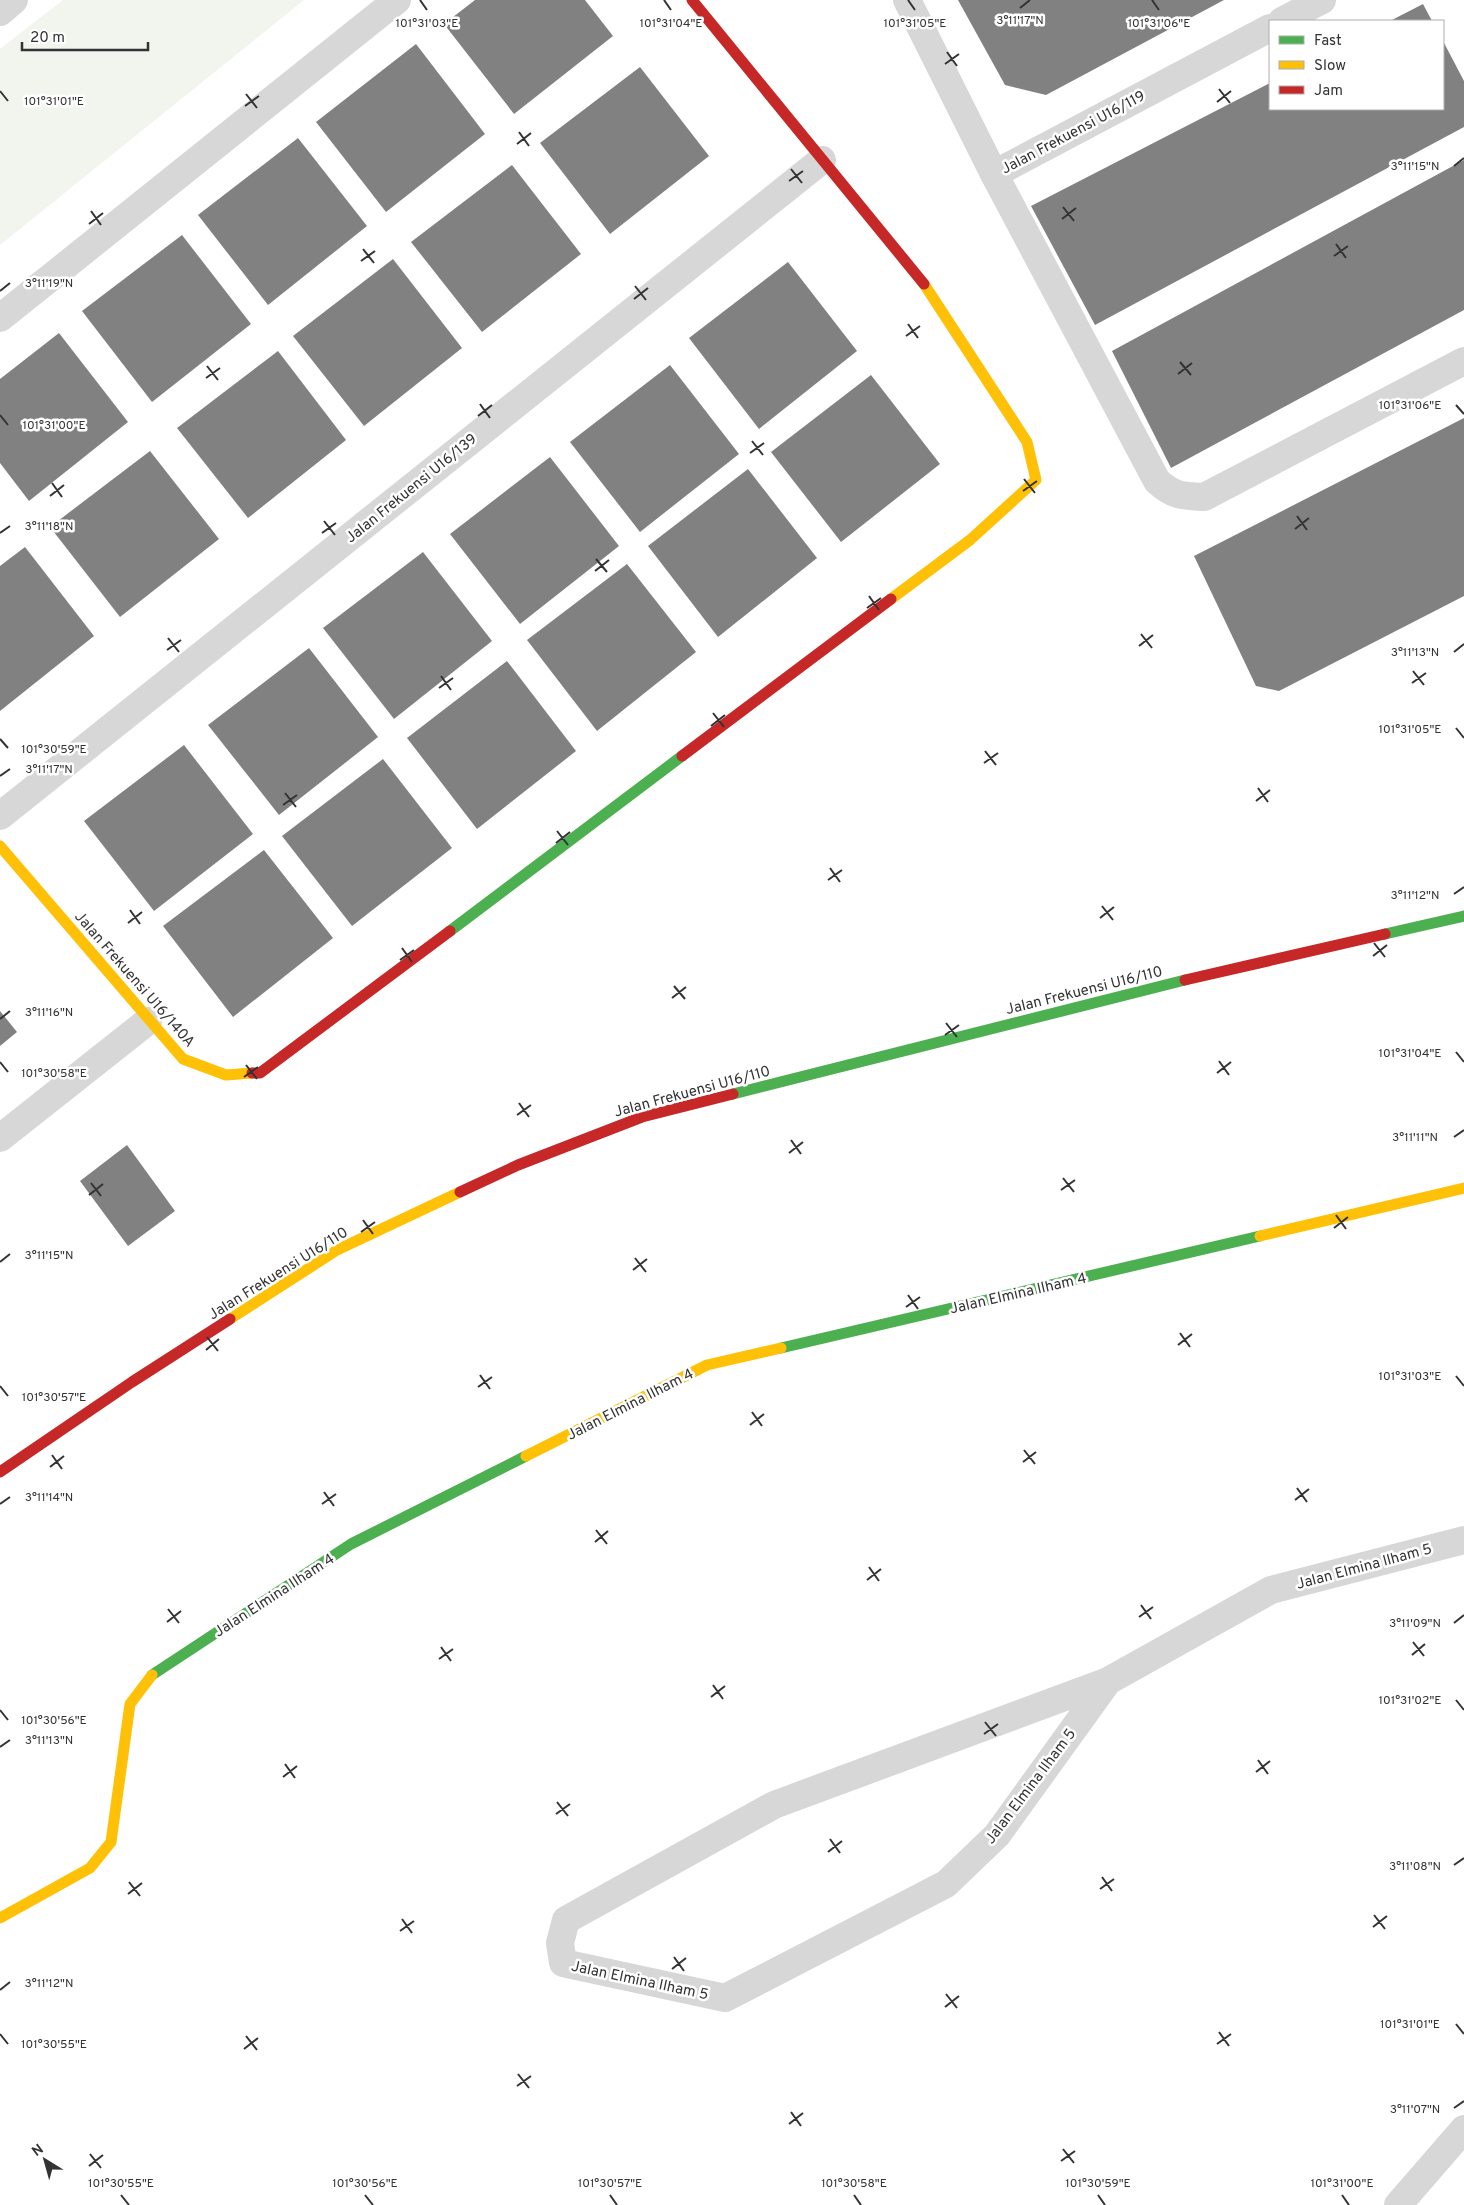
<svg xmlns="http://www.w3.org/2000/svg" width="1464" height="2205" viewBox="0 0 1464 2205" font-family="Overpass,sans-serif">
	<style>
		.green { fill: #f1f5ed }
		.building { fill: #818181 }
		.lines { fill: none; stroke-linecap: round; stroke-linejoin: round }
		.street { stroke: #d7d7d7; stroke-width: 28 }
		.fast { stroke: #4caf50; stroke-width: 11 }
		.slow { stroke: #ffc107; stroke-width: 11 }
		.jam { stroke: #c62828; stroke-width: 11 }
		.ticks { fill: none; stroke: #333; stroke-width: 2 }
		.labels { text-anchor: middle; stroke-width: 5; stroke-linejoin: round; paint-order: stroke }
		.street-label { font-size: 15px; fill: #333; stroke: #fff }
		.ticks-label { font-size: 12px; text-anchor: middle; fill: #333; stroke: #fff; stroke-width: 5; stroke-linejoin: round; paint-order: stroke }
	</style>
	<rect width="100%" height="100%" fill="#fff"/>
	<polygon class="green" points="63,0 304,0 0,245 0,49"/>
	<g class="building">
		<polygon points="475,0 585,0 613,36 514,114 444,24"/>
		<polygon points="958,0 1224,0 1046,95 1005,85"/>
		<polygon points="1423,4 1432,21 1390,21"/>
		<polygon points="1443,41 1464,81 1464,127 1095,325 1031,206 1270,83 1270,109 1443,109"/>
		<polygon points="416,44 485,134 386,212 316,122"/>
		<polygon points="640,67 709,156 610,234 540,143"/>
		<polygon points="298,138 367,226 268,305 198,215"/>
		<polygon points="1464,160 1464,310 1171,468 1112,351"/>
		<polygon points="512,165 581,254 482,332 411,242"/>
		<polygon points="182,235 251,324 152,402 82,311"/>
		<polygon points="393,259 462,348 364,426 293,336"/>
		<polygon points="788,262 857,351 759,429 689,338"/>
		<polygon points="59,333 128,422 29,501 0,463 0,379"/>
		<polygon points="278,351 346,440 248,518 177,428"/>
		<polygon points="670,365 739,454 640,532 570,442"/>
		<polygon points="871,375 940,464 841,542 771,452"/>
		<polygon points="1464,418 1464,596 1279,691 1256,686 1194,556"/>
		<polygon points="150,451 219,539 120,617 50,527"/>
		<polygon points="550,457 619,546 520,624 450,534"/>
		<polygon points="748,469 817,558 718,637 648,546"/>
		<polygon points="25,547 94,636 0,711 0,566"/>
		<polygon points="423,552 492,641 394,719 323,628"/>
		<polygon points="627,564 696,652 597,731 527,640"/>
		<polygon points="309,648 378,737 279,815 208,725"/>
		<polygon points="507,661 576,751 477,829 407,738"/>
		<polygon points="184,745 253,834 154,911 84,821"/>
		<polygon points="383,759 452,848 352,926 282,836"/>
		<polygon points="264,850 333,938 233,1017 163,926"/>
		<polygon points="0,1011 17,1032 0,1046"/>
		<polygon points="127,1145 175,1211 128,1246 80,1181"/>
	</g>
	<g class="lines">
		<g class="street">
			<polyline points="907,0 994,174 1270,28"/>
			<polyline points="0,12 14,0"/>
			<polyline points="1282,21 1322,0"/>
			<path d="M994,174L1157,481C1173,496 1183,496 1204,497L1464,361"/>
			<polyline points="0,318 397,0"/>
			<polyline points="0,816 822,160"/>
			<polyline points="0,1138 148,1021"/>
			<polyline points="1108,1681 997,1835 946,1884 725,1998 563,1963 560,1943 566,1920 774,1805 1108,1681 1271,1590 1464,1540"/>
			<polyline points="1398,2205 1464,2129"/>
		</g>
		<g class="fast">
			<polyline points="450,931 682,756"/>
			<polyline points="1385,934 1464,916"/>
			<polyline points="733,1094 1185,980"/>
			<polyline points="781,1348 1260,1236"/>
			<polyline points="152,1675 351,1544 526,1456"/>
		</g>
		<g class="slow">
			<polyline points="891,599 970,540 1036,480 1027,442 924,284"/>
			<polyline points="0,846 183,1059 226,1075 252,1073"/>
			<polyline points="1260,1236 1464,1188"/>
			<polyline points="230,1319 337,1250 460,1192"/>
			<polyline points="526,1456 707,1365 781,1348"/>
			<polyline points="0,1918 90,1868 111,1842 130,1704 152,1675"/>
		</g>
		<g class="jam">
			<polyline points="692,0 924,284"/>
			<polyline points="682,756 891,599"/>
			<polyline points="1185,980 1385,934"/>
			<polyline points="252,1073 260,1073 450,931"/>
			<polyline points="460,1192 518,1165 642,1117 733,1094"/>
			<polyline points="0,1472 132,1382 230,1319"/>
		</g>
	</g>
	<path class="ticks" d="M420,0L427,10M664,0L671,10M908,0L915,10M1152,0L1159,10M1020,8L1030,0M947,52L957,66M945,64L959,54M1219,89L1230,103M0,91L8,101M246,94L257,108M1217,102L1231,91M245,106L259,96M519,132L529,146M517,144L531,133M1454,166L1464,158M791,169L802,183M789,181L803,171M1063,207L1074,221M91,211L101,225M1062,219L1076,208M89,224L103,213M1336,244L1346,258M363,249L374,263M1334,256L1348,246M361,261L375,251M635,286L646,300M0,291L10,283M634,299L648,288M908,324L918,338M906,336L920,326M1180,362L1191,375M207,366L218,380M1178,374L1192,363M206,378L220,368M480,404L490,418M1456,405L1464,414M0,415L8,425M478,416L492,405M752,441L763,455M750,453L764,443M1024,479L1035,493M52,483L62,497M1023,491L1037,481M50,496L64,485M1297,516L1307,530M324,521L335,535M1295,529L1309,518M0,533L10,526M322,533L336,523M596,559L607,572M595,571L609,560M869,596L879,610M867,608L881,598M1141,634L1152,648M168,638L179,652M1139,646L1153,635M167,650L181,640M1454,652L1464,644M1413,671L1424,685M441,676L451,690M1412,683L1426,673M439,688L453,678M713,713L724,727M711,726L725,715M1456,728L1464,738M0,739L8,748M985,751L996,765M984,763L998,753M0,776L10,769M1258,788L1268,802M285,793L296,807M1256,801L1270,790M283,805L297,795M557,831L568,845M556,843L570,832M830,868L840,882M828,880L842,870M1454,894L1464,887M1102,906L1113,920M130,910L140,924M1100,918L1114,907M128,923L142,912M1374,943L1385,957M402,948L412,962M1373,956L1387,945M400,960L414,950M674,986L685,999M672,998L686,987M0,1019L10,1011M946,1023L957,1037M945,1035L959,1025M1456,1052L1464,1062M1219,1061L1229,1075M0,1062L8,1072M246,1065L257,1079M1217,1073L1231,1062M244,1077L258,1067M519,1103L529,1117M517,1115L531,1105M1454,1137L1464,1130M791,1140L801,1154M789,1153L803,1142M1063,1178L1074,1192M91,1183L101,1196M1061,1190L1075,1180M89,1195L103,1184M1336,1215L1346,1229M363,1220L373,1234M1334,1228L1348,1217M361,1232L375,1222M635,1258L646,1272M0,1262L10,1254M633,1270L647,1259M908,1295L918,1309M906,1307L920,1297M1180,1333L1190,1347M207,1337L218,1351M1178,1345L1192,1334M206,1350L219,1339M480,1375L490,1389M1456,1376L1464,1386M0,1386L8,1396M478,1387L492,1377M752,1412L762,1426M750,1425L764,1414M1024,1450L1035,1464M52,1455L62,1469M1023,1462L1036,1452M50,1467L64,1456M1297,1488L1307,1502M324,1492L334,1506M1295,1500L1309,1489M0,1504L10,1497M322,1504L336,1494M596,1530L607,1544M595,1542L608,1531M869,1567L879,1581M867,1580L881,1569M1141,1605L1151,1619M168,1609L179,1623M1139,1617L1153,1607M167,1622L181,1611M1454,1623L1464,1615M1413,1642L1424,1656M441,1647L451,1661M1412,1655L1425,1644M439,1659L453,1649M713,1685L723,1699M711,1697L725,1686M1456,1700L1464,1710M0,1710L8,1720M985,1722L996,1736M984,1734L998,1724M0,1747L10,1740M1258,1760L1268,1774M285,1764L295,1778M1256,1772L1270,1761M283,1777L297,1766M557,1802L568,1816M556,1814L570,1804M830,1839L840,1853M828,1852L842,1841M1454,1865L1464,1858M1102,1877L1112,1891M129,1882L140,1896M1100,1889L1114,1879M128,1894L142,1883M1374,1915L1385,1929M402,1919L412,1933M1373,1927L1387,1916M400,1931L414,1921M674,1957L684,1971M672,1969L686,1958M0,1990L10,1982M946,1994L957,2008M945,2007L959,1996M1456,2024L1464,2034M1219,2032L1229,2046M0,2034L8,2044M246,2036L257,2050M1217,2044L1231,2034M244,2049L258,2038M518,2074L529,2088M517,2086L531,2076M1454,2108L1464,2101M791,2112L801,2126M789,2124L803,2113M1063,2149L1074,2163M90,2154L101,2168M1061,2161L1075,2151M89,2166L103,2155M121,2195L129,2205M365,2195L373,2205M610,2195L617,2205M854,2195L861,2205M1098,2195L1105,2205M1342,2195L1349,2205"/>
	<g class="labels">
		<g class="street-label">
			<text transform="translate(1073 132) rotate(-28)" y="5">Jalan Frekuensi U16/119</text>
			<text transform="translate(411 488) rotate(-39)" y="5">Jalan Frekuensi U16/139</text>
			<text transform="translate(135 979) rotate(49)" y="5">Jalan Frekuensi U16/140A</text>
			<text transform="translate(1084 990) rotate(-14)" y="5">Jalan Frekuensi U16/110</text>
			<text transform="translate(692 1091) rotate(-15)" y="5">Jalan Frekuensi U16/110</text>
			<text transform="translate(278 1273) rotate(-32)" y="5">Jalan Frekuensi U16/110</text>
			<text transform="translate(1018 1293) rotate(-13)" y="5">Jalan Elmina Ilham 4</text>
			<text transform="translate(630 1404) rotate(-27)" y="5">Jalan Elmina Ilham 4</text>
			<text transform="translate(1364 1566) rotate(-15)" y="5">Jalan Elmina Ilham 5</text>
			<text transform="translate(274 1595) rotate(-33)" y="5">Jalan Elmina Ilham 4</text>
			<text transform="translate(1030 1786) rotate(-53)" y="5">Jalan Elmina Ilham 5</text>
			<text transform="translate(640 1980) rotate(12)" y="5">Jalan Elmina Ilham 5</text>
		</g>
	</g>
	<g class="ticks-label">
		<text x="1020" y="24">3°11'17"N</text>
		<text x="427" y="27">101°31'03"E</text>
		<text x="671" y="27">101°31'04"E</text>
		<text x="915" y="27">101°31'05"E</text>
		<text x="1159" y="27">101°31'06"E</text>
		<text x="54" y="105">101°31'01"E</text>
		<text x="1415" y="170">3°11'15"N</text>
		<text x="49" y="287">3°11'19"N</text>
		<text x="1410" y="409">101°31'06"E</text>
		<text x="54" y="429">101°31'00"E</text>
		<text x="49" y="530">3°11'18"N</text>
		<text x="1415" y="656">3°11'13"N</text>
		<text x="1410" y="733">101°31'05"E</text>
		<text x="54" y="753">101°30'59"E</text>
		<text x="49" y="773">3°11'17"N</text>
		<text x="1415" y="899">3°11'12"N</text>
		<text x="49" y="1016">3°11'16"N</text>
		<text x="1410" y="1057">101°31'04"E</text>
		<text x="54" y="1077">101°30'58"E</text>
		<text x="1415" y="1141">3°11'11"N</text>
		<text x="49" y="1259">3°11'15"N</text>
		<text x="1410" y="1380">101°31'03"E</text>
		<text x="54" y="1401">101°30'57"E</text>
		<text x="49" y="1501">3°11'14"N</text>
		<text x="1415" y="1627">3°11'09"N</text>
		<text x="1410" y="1704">101°31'02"E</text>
		<text x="54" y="1724">101°30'56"E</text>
		<text x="49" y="1744">3°11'13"N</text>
		<text x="1415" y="1870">3°11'08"N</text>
		<text x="49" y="1987">3°11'12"N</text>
		<text x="1410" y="2028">101°31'01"E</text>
		<text x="54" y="2048">101°30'55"E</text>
		<text x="1415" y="2113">3°11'07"N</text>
		<text x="121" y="2187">101°30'55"E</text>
		<text x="365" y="2187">101°30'56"E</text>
		<text x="610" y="2187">101°30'57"E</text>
		<text x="854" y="2187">101°30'58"E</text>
		<text x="1098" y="2187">101°30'59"E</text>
		<text x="1342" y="2187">101°31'00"E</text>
	</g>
	<rect x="1269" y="20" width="175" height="90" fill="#ffffff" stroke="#adadad"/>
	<rect x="1279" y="36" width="25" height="8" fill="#4caf50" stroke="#adadad"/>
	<text x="1314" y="45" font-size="15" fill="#333333">Fast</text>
	<rect x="1279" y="61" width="25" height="8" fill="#ffc107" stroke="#adadad"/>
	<text x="1314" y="70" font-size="15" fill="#333333">Slow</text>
	<rect x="1279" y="86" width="25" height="8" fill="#c62828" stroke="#adadad"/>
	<text x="1314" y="95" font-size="15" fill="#333333">Jam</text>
	<g transform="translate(45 2160) rotate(323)" stroke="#ffffff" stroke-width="4" paint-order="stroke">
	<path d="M0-4L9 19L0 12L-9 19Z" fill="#333333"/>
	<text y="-8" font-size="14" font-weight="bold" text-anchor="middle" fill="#333333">N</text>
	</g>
	<path d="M22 42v8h126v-8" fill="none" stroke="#333333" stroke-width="2.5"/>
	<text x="30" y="42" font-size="15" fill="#333333" stroke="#ffffff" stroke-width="4" paint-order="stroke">20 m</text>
</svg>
